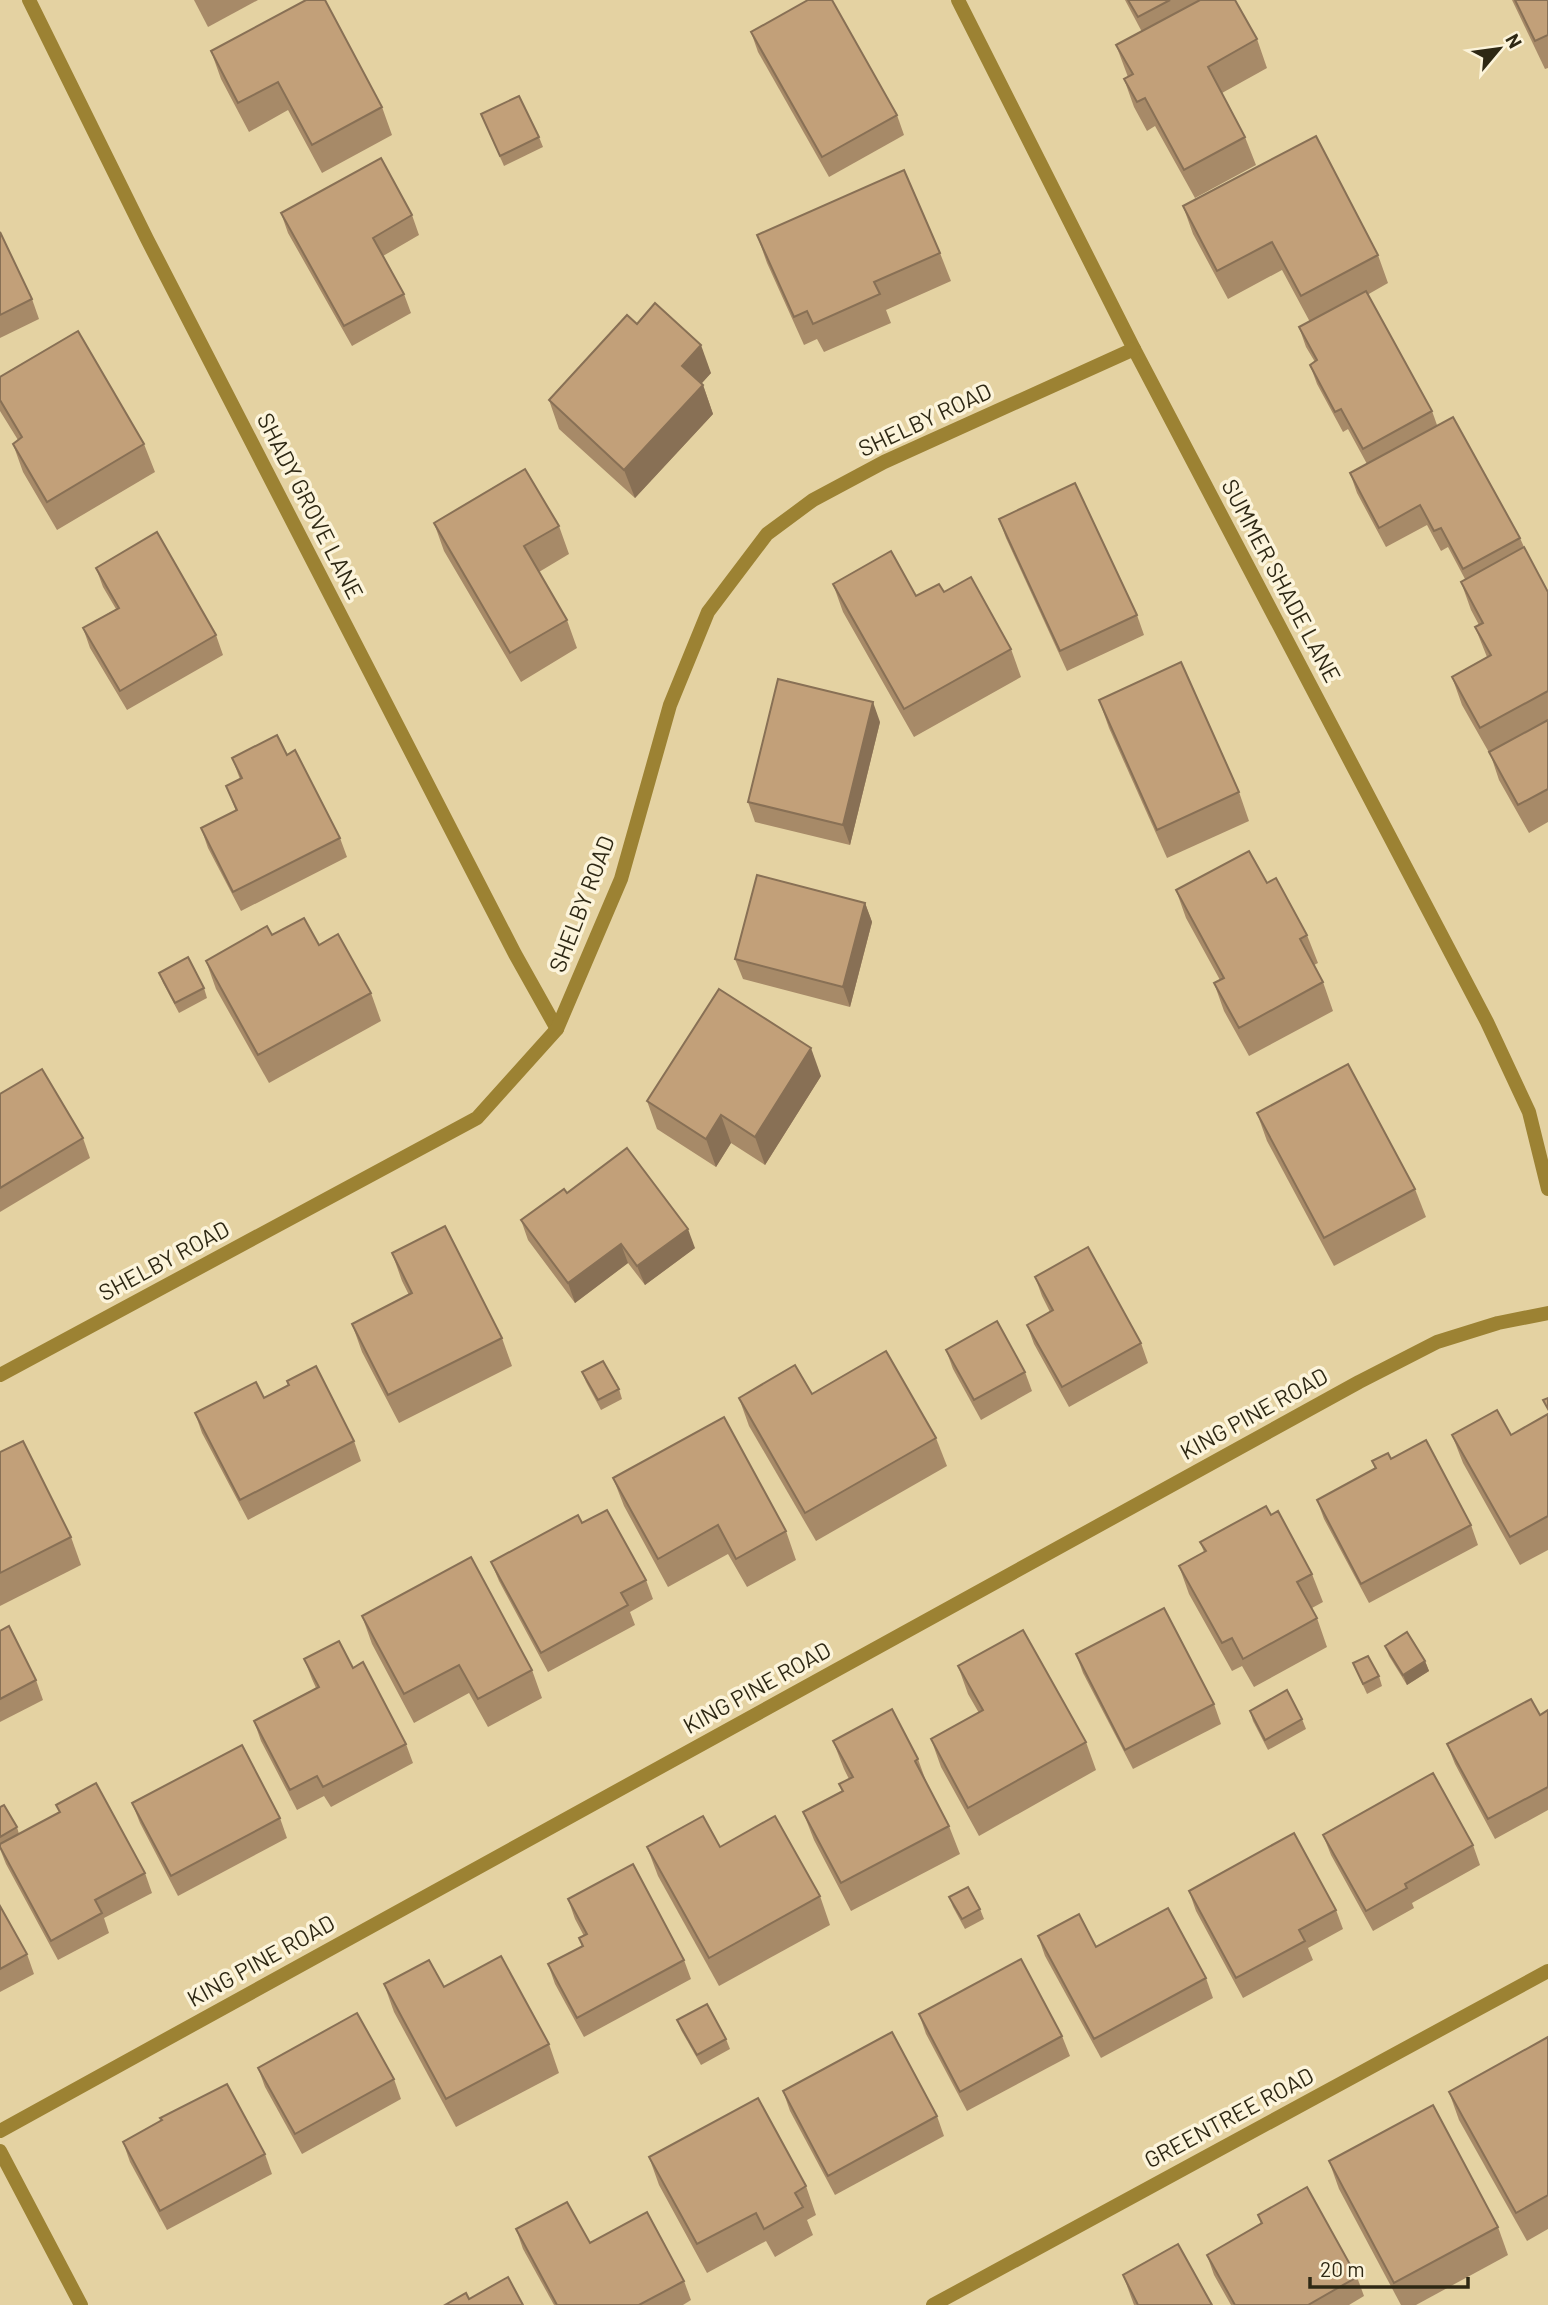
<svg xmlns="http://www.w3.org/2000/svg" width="1548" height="2305" viewBox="0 0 1548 2305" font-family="Barlow,sans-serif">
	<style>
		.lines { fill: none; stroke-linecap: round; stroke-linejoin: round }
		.street { stroke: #9c8233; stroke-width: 14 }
		.wall { fill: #a78a68 }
		.shaded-wall { fill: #887055 }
		.building { fill: #c2a079; stroke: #887055; stroke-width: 2 }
		.labels { text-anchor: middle; stroke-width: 7; stroke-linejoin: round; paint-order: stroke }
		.street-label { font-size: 23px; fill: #2e2814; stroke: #fcf4db }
	</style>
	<rect width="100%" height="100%" fill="#e4d2a2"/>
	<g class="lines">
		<g class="street">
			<polyline points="29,0 147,239 515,954 557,1029"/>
			<polyline points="958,0 1134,349 1487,1022 1529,1112 1548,1189"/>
			<polyline points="0,1375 477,1118 557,1029 621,879 670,705 708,612 767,534 813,500 884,462 1134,349"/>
			<polyline points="0,2131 1359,1382 1437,1342 1498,1323 1548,1313"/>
			<polyline points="0,2151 81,2305"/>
			<polyline points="933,2305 1548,1971"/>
		</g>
	</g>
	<g class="wall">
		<polygon points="194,0 258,0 208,27"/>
		<polygon points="1125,0 1235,0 1257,39 1267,68 1222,93 1245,137 1256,165 1195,198 1155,126 1147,131 1134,107 1124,79 1128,77 1116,45 1142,32"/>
		<polygon points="1512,0 1548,0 1548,68 1545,69"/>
		<polygon points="751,32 897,115 904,135 829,177 758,52"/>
		<polygon points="211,51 382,107 392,135 322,173 288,110 249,132 221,79"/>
		<polygon points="481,114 539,137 543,147 504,166"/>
		<polygon points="1183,206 1378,255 1388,283 1367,295 1432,411 1437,425 1520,538 1524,547 1548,592 1548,822 1529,833 1499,780 1491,756 1462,705 1452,677 1487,657 1475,627 1479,625 1471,610 1461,582 1465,579 1448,547 1441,551 1427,525 1386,547 1357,493 1350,473 1367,464 1348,429 1343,432 1317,384 1310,365 1315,362 1306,347 1299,327 1310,322 1282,270 1228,299 1193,234"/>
		<polygon points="281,213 412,215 419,235 383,256 404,294 411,313 352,346 288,233"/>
		<polygon points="0,232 32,299 39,319 0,338"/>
		<polygon points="757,235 940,253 951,281 886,310 891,323 824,352 817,339 804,345 767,263"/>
		<polygon points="637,324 711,373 701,384 703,385 713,414 635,498 559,429 549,400"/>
		<polygon points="0,377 144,444 155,472 57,530 23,472 13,444 18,440 0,411"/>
		<polygon points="999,519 1137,615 1144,635 1067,671 1006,538"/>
		<polygon points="434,523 559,526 569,554 539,572 567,620 577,648 521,682 444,551"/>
		<polygon points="96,568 216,635 223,655 127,710 90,648 83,628 116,609 103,587"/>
		<polygon points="833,584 916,596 944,592 1011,649 1021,677 914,737 843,612"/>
		<polygon points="1099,700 1239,792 1249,821 1167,858 1109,728"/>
		<polygon points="880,722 850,845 755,822 748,802"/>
		<polygon points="287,755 340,838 347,857 241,911 208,848 201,828 236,811 226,786 240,779 232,758"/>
		<polygon points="1267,883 1307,935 1318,963 1314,965 1323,982 1333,1011 1249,1056 1224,1011 1214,983 1220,980 1186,918 1176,890"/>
		<polygon points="865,903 872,922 850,1007 743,979 735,959"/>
		<polygon points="272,935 319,945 371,993 381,1021 269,1083 216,989 206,961"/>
		<polygon points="159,973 204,988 207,998 179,1013 163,983"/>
		<polygon points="821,1076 765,1165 731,1143 716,1167 657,1129 647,1101"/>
		<polygon points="0,1094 83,1138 90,1158 0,1212"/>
		<polygon points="1257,1113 1415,1189 1426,1217 1334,1266 1267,1141"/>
		<polygon points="567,1193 695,1248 645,1285 628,1263 575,1303 528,1240 521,1220"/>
		<polygon points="392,1253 502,1338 512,1366 399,1423 362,1352 352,1324 409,1295 402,1281"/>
		<polygon points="1035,1277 1141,1343 1148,1363 1069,1407 1034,1344 1027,1325 1050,1312 1042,1296"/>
		<polygon points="946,1350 1025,1372 1032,1391 981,1420 953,1369"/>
		<polygon points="582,1372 619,1389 622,1399 601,1410 586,1382"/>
		<polygon points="287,1381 354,1441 361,1461 248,1520 202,1433 195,1413 264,1398 288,1385"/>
		<polygon points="739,1398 936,1438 947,1466 816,1541 749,1426"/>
		<polygon points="1548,1414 1548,1550 1520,1565 1463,1463 1452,1435 1511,1435"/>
		<polygon points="0,1452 71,1537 81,1565 0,1606"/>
		<polygon points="1391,1459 1471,1525 1478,1545 1369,1603 1324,1519 1317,1500 1375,1469 1372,1461"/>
		<polygon points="613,1478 786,1531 796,1560 747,1587 728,1554 668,1587 624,1506"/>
		<polygon points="1271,1515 1312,1574 1323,1602 1312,1608 1317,1618 1327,1647 1254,1687 1242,1666 1232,1671 1189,1594 1179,1566 1204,1552 1200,1542"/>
		<polygon points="582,1523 646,1580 653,1599 630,1612 635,1625 548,1672 499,1581 491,1562"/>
		<polygon points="362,1616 532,1670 542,1698 488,1727 469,1693 414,1723 372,1644"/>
		<polygon points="0,1631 36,1680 43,1700 0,1722"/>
		<polygon points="1385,1646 1425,1661 1429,1671 1407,1685 1389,1656"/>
		<polygon points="1076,1654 1214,1704 1221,1724 1133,1769 1083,1673"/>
		<polygon points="304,1659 353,1668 406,1744 413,1763 331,1807 324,1796 297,1810 261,1741 254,1721 316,1688 312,1679"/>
		<polygon points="1353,1663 1379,1676 1382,1686 1367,1694"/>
		<polygon points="958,1666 1086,1742 1096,1770 979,1836 941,1767 931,1739 979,1713 968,1694"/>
		<polygon points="1548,1710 1548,1810 1495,1839 1455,1764 1447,1744 1540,1715"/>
		<polygon points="1250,1711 1302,1719 1306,1729 1268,1750 1253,1721"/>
		<polygon points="833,1741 918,1759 927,1784 949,1826 960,1854 851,1911 814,1840 803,1812 842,1792 839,1784 849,1779 844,1769"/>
		<polygon points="132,1803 280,1818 287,1838 178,1896 140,1823"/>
		<polygon points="56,1805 145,1873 152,1893 104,1918 109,1933 58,1960 6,1864 0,1849 0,1807 17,1827 19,1834 59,1812"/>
		<polygon points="1323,1835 1473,1845 1480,1865 1412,1903 1414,1908 1373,1931 1331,1855"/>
		<polygon points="647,1847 720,1847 820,1896 830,1925 719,1986 658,1876"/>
		<polygon points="1189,1891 1336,1910 1343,1929 1308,1948 1313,1960 1243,1998 1196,1911"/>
		<polygon points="949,1897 980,1909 984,1919 965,1929 953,1907"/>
		<polygon points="568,1899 684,1960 691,1979 584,2037 555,1984 548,1964 582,1946 579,1938 584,1936 575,1919"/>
		<polygon points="0,1906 27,1954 34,1974 0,1992"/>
		<polygon points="1038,1936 1096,1947 1206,1978 1213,1998 1101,2058 1045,1956"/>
		<polygon points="384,1984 444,1987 549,2044 559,2073 456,2127 394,2012"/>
		<polygon points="919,2014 1062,2036 1070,2056 967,2111 926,2034"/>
		<polygon points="677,2020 726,2039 730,2049 701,2065 681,2030"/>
		<polygon points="1548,2037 1548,2229 1527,2241 1459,2120 1449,2092"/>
		<polygon points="258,2068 394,2079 401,2099 302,2154 265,2087"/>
		<polygon points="783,2091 937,2116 944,2136 835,2195 790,2111"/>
		<polygon points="123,2142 265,2154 272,2174 167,2230 130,2162"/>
		<polygon points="649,2157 806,2186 816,2215 807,2220 813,2235 775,2257 766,2241 707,2273 659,2185"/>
		<polygon points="1329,2161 1498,2227 1508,2255 1416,2305 1401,2305 1339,2189"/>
		<polygon points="1258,2215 1357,2277 1364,2296 1349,2305 1231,2305 1214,2275 1207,2255 1261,2224"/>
		<polygon points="516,2229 590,2243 684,2281 691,2300 683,2305 554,2305 523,2249"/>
		<polygon points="1123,2275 1212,2305 1134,2305"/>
	</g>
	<g class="shaded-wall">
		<polygon points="701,345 711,373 692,394 682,366"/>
		<polygon points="703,385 713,414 635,498 624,470"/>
		<polygon points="873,702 880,722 850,845 843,825"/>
		<polygon points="865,903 872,922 850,1007 843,987"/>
		<polygon points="811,1048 821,1076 765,1165 755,1137"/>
		<polygon points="721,1115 731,1143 716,1167 706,1139"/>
		<polygon points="688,1229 695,1248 645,1285 637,1266"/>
		<polygon points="621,1244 628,1263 575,1303 568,1283"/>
		<polygon points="1425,1661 1429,1671 1407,1685 1403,1675"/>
	</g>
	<g class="building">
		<polygon points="306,0 325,0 382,107 312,145 278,82 238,103 211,51"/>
		<polygon points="808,0 832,0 897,115 822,157 751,32"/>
		<polygon points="1128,0 1170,0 1138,17"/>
		<polygon points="1200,0 1235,0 1257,39 1208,67 1245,137 1184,170 1145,98 1137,102 1124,79 1133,74 1116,45"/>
		<polygon points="1515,0 1548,0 1548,35 1535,41"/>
		<polygon points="519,96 539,137 500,156 481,114"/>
		<polygon points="1316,136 1378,255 1301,296 1272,242 1217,271 1183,206"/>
		<polygon points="381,158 412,215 373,238 404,294 344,326 281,213"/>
		<polygon points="904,170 940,253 874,282 880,294 813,324 807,311 794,317 757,235"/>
		<polygon points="0,232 32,299 0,315"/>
		<polygon points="1366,291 1432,411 1363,449 1341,409 1335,412 1310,365 1317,360 1299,327"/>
		<polygon points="655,303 701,345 682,366 703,385 624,470 549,400 627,315 637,324"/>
		<polygon points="78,331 144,444 47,502 13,444 22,437 0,400 0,377"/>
		<polygon points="1453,417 1520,538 1463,569 1441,528 1434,531 1420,505 1379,528 1350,473"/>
		<polygon points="525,469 559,526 524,546 567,620 510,653 434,523"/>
		<polygon points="1075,483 1137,615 1060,651 999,519"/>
		<polygon points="157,532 216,635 120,691 83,628 119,608 96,568"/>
		<polygon points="1524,547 1548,592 1548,691 1480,728 1452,677 1491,655 1475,627 1483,623 1461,582"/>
		<polygon points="891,551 916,596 939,584 944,592 971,577 1011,649 904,709 833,584"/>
		<polygon points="1181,662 1239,792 1157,830 1099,700"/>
		<polygon points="778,679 873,702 843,825 748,802"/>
		<polygon points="1548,720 1548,789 1518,805 1489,752"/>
		<polygon points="277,735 287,755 295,750 340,838 233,892 201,828 237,810 226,786 242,778 232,758"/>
		<polygon points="1249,851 1267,883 1276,878 1307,935 1300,939 1323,982 1239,1028 1214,983 1224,978 1176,890"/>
		<polygon points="757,875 865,903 843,987 735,959"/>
		<polygon points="304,918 319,945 338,934 371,993 258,1055 206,961 267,926 272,935"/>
		<polygon points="188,957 204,988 175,1003 159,973"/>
		<polygon points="719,989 811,1048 755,1137 721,1115 706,1139 647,1101"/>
		<polygon points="1348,1064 1415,1189 1324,1238 1257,1113"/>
		<polygon points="42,1069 83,1138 0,1188 0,1094"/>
		<polygon points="627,1148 688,1229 637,1266 621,1244 568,1283 521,1220 564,1189 567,1193"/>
		<polygon points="445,1226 502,1338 388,1395 352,1324 412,1293 392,1253"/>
		<polygon points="1088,1247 1141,1343 1062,1387 1027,1325 1053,1310 1035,1277"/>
		<polygon points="997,1321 1025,1372 974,1400 946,1350"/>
		<polygon points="886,1351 936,1438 805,1513 739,1398 795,1365 812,1394"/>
		<polygon points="603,1361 619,1389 598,1400 582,1372"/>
		<polygon points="316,1366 354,1441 240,1500 195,1413 256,1382 264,1398 289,1385 287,1381"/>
		<polygon points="1548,1398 1548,1409 1543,1400"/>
		<polygon points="1497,1410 1511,1435 1548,1414 1548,1516 1510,1537 1452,1435"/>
		<polygon points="724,1417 786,1531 736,1559 718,1525 658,1559 613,1478"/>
		<polygon points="1426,1440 1471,1525 1361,1584 1317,1500 1376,1468 1372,1461 1388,1453 1391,1459"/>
		<polygon points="23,1441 71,1537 0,1573 0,1452"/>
		<polygon points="1266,1506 1271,1515 1278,1511 1312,1574 1297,1582 1317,1618 1243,1659 1232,1638 1222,1643 1179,1566 1206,1551 1200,1542"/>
		<polygon points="607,1510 646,1580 621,1593 628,1605 541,1653 491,1562 578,1515 582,1523"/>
		<polygon points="471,1557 532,1670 478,1699 459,1665 404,1694 362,1616"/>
		<polygon points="1164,1608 1214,1704 1125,1750 1076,1654"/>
		<polygon points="9,1626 36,1680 0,1699 0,1631"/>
		<polygon points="1023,1630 1086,1742 968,1808 931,1739 983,1710 958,1666"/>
		<polygon points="1407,1632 1425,1661 1403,1675 1385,1646"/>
		<polygon points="339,1641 353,1668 363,1662 406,1744 323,1787 317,1776 290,1790 254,1721 319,1687 304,1659"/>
		<polygon points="1368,1656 1379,1676 1363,1684 1353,1663"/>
		<polygon points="1287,1690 1302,1719 1265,1740 1250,1711"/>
		<polygon points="1531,1699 1540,1715 1548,1710 1548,1787 1488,1819 1447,1744"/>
		<polygon points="892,1709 918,1759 915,1761 949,1826 841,1883 803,1812 843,1791 839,1784 853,1777 833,1741"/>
		<polygon points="242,1745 280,1818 171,1876 132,1803"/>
		<polygon points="1433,1773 1473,1845 1405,1884 1407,1888 1366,1911 1323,1835"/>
		<polygon points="96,1783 145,1873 95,1900 102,1913 51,1941 0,1847 0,1844 60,1812 56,1805"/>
		<polygon points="4,1805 17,1827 0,1837 0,1807"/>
		<polygon points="703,1816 720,1847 775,1816 820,1896 709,1958 647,1847"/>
		<polygon points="1294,1833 1336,1910 1299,1930 1305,1941 1236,1978 1189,1891"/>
		<polygon points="633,1864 684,1960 577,2018 548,1964 583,1946 579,1938 587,1934 568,1899"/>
		<polygon points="968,1887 980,1909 962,1919 949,1897"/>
		<polygon points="0,1906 27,1954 0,1969"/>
		<polygon points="1168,1908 1206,1978 1094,2039 1038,1936 1079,1914 1096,1947"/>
		<polygon points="501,1956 549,2044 446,2099 384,1984 429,1960 444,1987"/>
		<polygon points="1021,1959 1062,2036 960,2092 919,2014"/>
		<polygon points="707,2004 726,2039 697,2055 677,2020"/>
		<polygon points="357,2013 394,2079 295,2134 258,2068"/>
		<polygon points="892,2032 937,2116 828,2176 783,2091"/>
		<polygon points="1548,2037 1548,2195 1516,2213 1449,2092"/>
		<polygon points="227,2084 265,2154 160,2211 123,2142 162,2120 160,2118"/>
		<polygon points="758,2098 806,2186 795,2193 803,2207 764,2229 756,2213 697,2244 649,2157"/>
		<polygon points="1433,2105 1498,2227 1394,2283 1329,2161"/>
		<polygon points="1307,2187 1357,2277 1308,2305 1235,2305 1207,2255 1262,2223 1258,2215"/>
		<polygon points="567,2202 590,2243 647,2212 684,2281 639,2305 557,2305 516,2229"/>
		<polygon points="1178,2244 1212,2305 1138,2305 1123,2275"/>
		<polygon points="508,2277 523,2305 445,2305 466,2293 469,2299"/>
	</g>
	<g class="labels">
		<g class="street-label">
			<text transform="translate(925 420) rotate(-25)" y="8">SHELBY ROAD</text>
			<text transform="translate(310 506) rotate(63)" y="8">SHADY GROVE LANE</text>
			<text transform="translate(1281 581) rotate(62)" y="8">SUMMER SHADE LANE</text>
			<text transform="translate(582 904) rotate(-69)" y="8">SHELBY ROAD</text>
			<text transform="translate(164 1261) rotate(-28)" y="8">SHELBY ROAD</text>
			<text transform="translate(1254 1414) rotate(-29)" y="8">KING PINE ROAD</text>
			<text transform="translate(757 1688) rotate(-29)" y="8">KING PINE ROAD</text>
			<text transform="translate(261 1961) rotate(-29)" y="8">KING PINE ROAD</text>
			<text transform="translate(1229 2118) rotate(-28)" y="8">GREENTREE ROAD</text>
		</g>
	</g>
	<g transform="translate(1499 49) rotate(61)" stroke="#fcf4db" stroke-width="5" paint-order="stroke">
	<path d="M0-5L12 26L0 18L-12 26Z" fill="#2e2814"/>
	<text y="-10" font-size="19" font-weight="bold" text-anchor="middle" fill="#2e2814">N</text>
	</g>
	<path d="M1310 2277v10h158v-10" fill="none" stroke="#2e2814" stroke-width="3.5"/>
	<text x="1320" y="2277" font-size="21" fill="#2e2814" stroke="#fcf4db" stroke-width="5" paint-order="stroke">20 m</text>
</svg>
